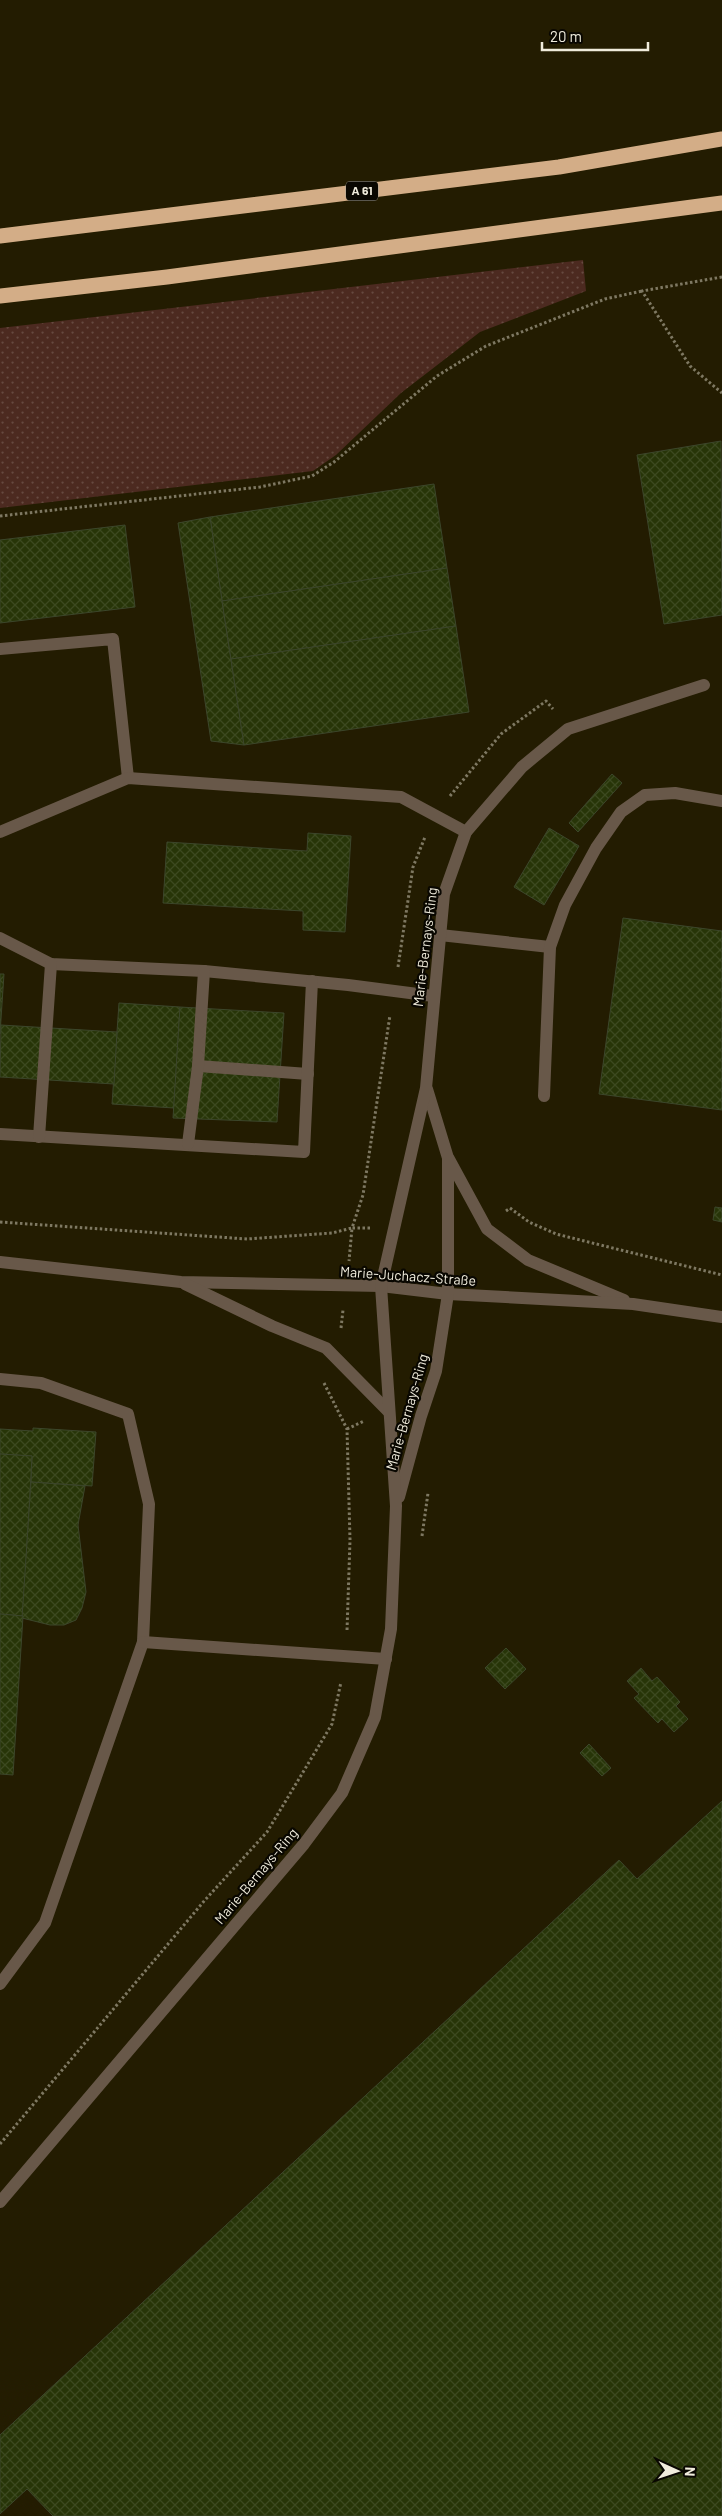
<svg xmlns="http://www.w3.org/2000/svg" width="722" height="2516" viewBox="0 0 722 2516" font-family="Barlow,sans-serif">
	<style>
		.grass { fill: url(#grass-dots) }
		.building { fill: url(#building-cross-hatch); stroke: #3c462b }
		.lines { fill: none; stroke-linecap: round; stroke-linejoin: round }
		.path { stroke: #7e7862; stroke-width: 3; stroke-dasharray: 2.5 2.5; stroke-linecap: butt }
		.lane { stroke: #685849; stroke-width: 12 }
		.street { stroke: #685849; stroke-width: 12 }
		.highway { stroke: #d3ad87; stroke-width: 15 }
		.labels { text-anchor: middle; stroke-width: 4.5; stroke-linejoin: round; paint-order: stroke }
		.shield { fill: #090701; stroke: #aba79a; stroke-width: 1 }
		.shield-label { font-size: 12px; font-weight: bold; fill: #f0ecdc }
		.street-label { font-size: 14px; fill: #f0ecdc; stroke: #090701 }
	</style>
	<defs>
		<pattern id="grass-dots" width="8" height="8" patternUnits="userSpaceOnUse" patternTransform="scale(1.25)"><rect width="8" height="8" fill="#4c2a20"/><path d="M2 2h.1M6 6h.1" fill="none" stroke="#664940" stroke-width="1.8" stroke-linecap="round"/></pattern>
		<pattern id="building-cross-hatch" width="8" height="8" patternUnits="userSpaceOnUse" patternTransform="scale(1.25)"><rect width="8" height="8" fill="#273508"/><path d="M0 0l8 8M0 8l8-8" fill="none" stroke="#3c4920"/></pattern>
	</defs>
	<rect width="100%" height="100%" fill="#231c01"/>
	<polygon class="grass" points="583,260 586,291 480,332 401,393 336,455 313,471 0,508 0,328"/>
	<g class="building">
		<polygon points="721,441 722,615 664,624 637,455"/>
		<polygon points="434,484 447,568 222,601 210,517"/>
		<polygon points="210,517 222,601 244,745 211,741 178,523"/>
		<polygon points="125,525 135,607 0,623 0,540"/>
		<polygon points="447,568 456,626 231,659 222,601"/>
		<polygon points="456,626 469,712 244,745 231,659"/>
		<polygon points="612,774 622,783 578,832 569,823"/>
		<polygon points="549,828 579,846 544,905 514,887"/>
		<polygon points="308,833 351,836 345,932 303,930 303,911 163,903 167,842 307,851"/>
		<polygon points="623,918 722,931 722,1110 599,1094"/>
		<polygon points="0,974 4,974 0,1034"/>
		<polygon points="119,1003 180,1007 174,1108 112,1104"/>
		<polygon points="180,1007 284,1013 277,1122 173,1118"/>
		<polygon points="1,1025 117,1032 114,1084 0,1077"/>
		<polygon points="715,1207 722,1208 722,1222 713,1220"/>
		<polygon points="33,1428 96,1432 92,1486 31,1482 32,1456 0,1454 0,1429 33,1431"/>
		<polygon points="0,1454 32,1456 23,1616 0,1614"/>
		<polygon points="31,1482 85,1486 78,1525 86,1592 82,1608 76,1620 64,1625 50,1625 22,1618"/>
		<polygon points="0,1614 23,1616 13,1775 0,1774"/>
		<polygon points="506,1648 526,1669 505,1689 485,1668"/>
		<polygon points="641,1668 652,1681 657,1677 680,1702 676,1706 688,1719 674,1732 662,1719 658,1723 634,1698 639,1694 627,1681"/>
		<polygon points="589,1744 611,1768 602,1776 580,1753"/>
		<polygon points="722,1801 722,2516 53,2516 27,2489 0,2514 0,2435 619,1860 637,1879"/>
	</g>
	<g class="lines">
		<g class="path">
			<polyline points="722,277 642,291 690,366 722,393"/>
			<polyline points="0,516 260,487 312,476 334,462 437,376 486,346 605,299 642,291"/>
			<polyline points="450,796 501,734 546,701 553,709"/>
			<polyline points="398,967 413,867 425,837"/>
			<polyline points="506,1211 510,1208 529,1222 556,1234 722,1275"/>
			<polyline points="0,1222 247,1239 332,1233 352,1228 349,1261"/>
			<polyline points="370,1228 352,1228 363,1195 390,1015"/>
			<polyline points="341,1328 343,1310"/>
			<polyline points="324,1383 347,1429 350,1540 347,1631"/>
			<polyline points="347,1429 364,1421"/>
			<polyline points="422,1536 428,1493"/>
			<polyline points="0,2144 205,1900 267,1832 332,1724 341,1682"/>
		</g>
		<g class="lane">
			<polyline points="0,649 113,639 128,778"/>
			<polyline points="0,832 128,778 401,797 466,832"/>
			<polyline points="440,935 550,947"/>
			<polyline points="0,938 51,964 204,971 348,985 433,996"/>
			<polyline points="198,1066 308,1074"/>
			<polyline points="544,1096 550,947 565,905 596,848 621,812 645,795 675,793 722,801"/>
			<polyline points="0,1134 304,1152 312,981"/>
			<polyline points="39,1137 51,964"/>
			<polyline points="188,1144 198,1066 204,971"/>
			<polyline points="0,1379 41,1383 128,1414 149,1504 143,1642 45,1923 0,1984"/>
			<polyline points="143,1642 386,1659"/>
		</g>
		<g class="street">
			<polyline points="449,1159 487,1229 528,1260 624,1300"/>
			<polyline points="0,1262 181,1282 381,1286 448,1294 633,1304 722,1317"/>
			<polyline points="185,1284 272,1326 326,1348 388,1411"/>
			<polyline points="399,1497 421,1416 436,1371 448,1294 448,1158 427,1089"/>
			<polyline points="0,2202 304,1844 342,1793 375,1717 391,1629 396,1506 381,1286 426,1088 444,894 466,832 522,767 568,729 704,685"/>
		</g>
		<g class="highway">
			<polyline points="0,236 559,167 722,139"/>
			<polyline points="0,296 167,277 722,203"/>
		</g>
	</g>
	<g class="labels">
		<rect class="shield" x="346" y="181.5" width="32" height="19" rx="4"/>
		<g class="shield-label">
			<text x="362" y="195">A 61</text>
		</g>
		<g class="street-label">
			<text transform="translate(425 947) rotate(-83)" y="5">Marie-Bernays-Ring</text>
			<text transform="translate(408 1276) rotate(4)" y="5">Marie-Juchacz-Straße</text>
			<text transform="translate(407 1412) rotate(-74)" y="5">Marie-Bernays-Ring</text>
			<text transform="translate(256 1876) rotate(-50)" y="5">Marie-Bernays-Ring</text>
		</g>
	</g>
	<g transform="translate(677 2471) rotate(93)" stroke="#090701" stroke-width="4" paint-order="stroke">
	<path d="M0-4L9 19L0 12L-9 19Z" fill="#f0ecdc"/>
	<text y="-8" font-size="14" font-weight="bold" text-anchor="middle" fill="#f0ecdc">N</text>
	</g>
	<path d="M542 42v8h106v-8" fill="none" stroke="#f0ecdc" stroke-width="2.5"/>
	<text x="550" y="42" font-size="15" fill="#f0ecdc" stroke="#090701" stroke-width="4" paint-order="stroke">20 m</text>
</svg>
